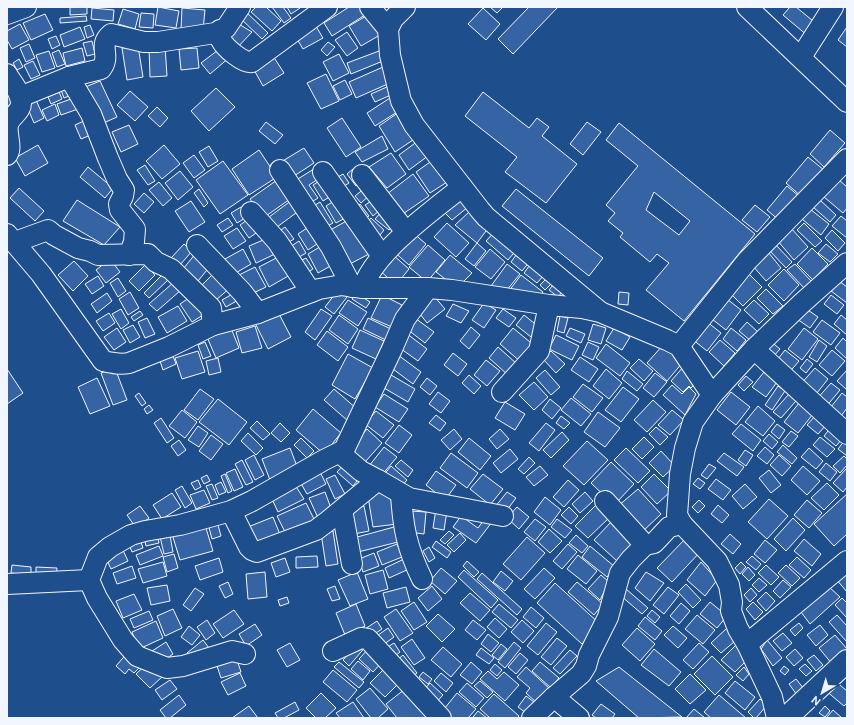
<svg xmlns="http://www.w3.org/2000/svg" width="854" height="725" viewBox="0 0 854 725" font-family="'DM Sans',sans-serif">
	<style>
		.building { fill: #3563a3; stroke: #f2f6ff; fill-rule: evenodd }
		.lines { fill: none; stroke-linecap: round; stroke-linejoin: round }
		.minor-casing { stroke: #f2f6ff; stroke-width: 22 }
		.major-casing { stroke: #f2f6ff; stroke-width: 24 }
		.minor { stroke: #1f4e8c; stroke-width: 20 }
		.major { stroke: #1f4e8c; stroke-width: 22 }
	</style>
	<rect width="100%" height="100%" fill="#1f4e8c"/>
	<g class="building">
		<polygon points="70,7 87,7 87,14 70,15"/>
		<polygon points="158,7 179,11 176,28 155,25"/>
		<polygon points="256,7 266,7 281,21 272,31 251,12"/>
		<polygon points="272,7 283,7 291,18 284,23"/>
		<polygon points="287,7 300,7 300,8 291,14"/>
		<polygon points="349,7 361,7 365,15 332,36 324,23"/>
		<polygon points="490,7 503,7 497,13"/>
		<polygon points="529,7 558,7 513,54 498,39"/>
		<polygon points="790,7 796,7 818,25 808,36 783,15"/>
		<polygon points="92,8 114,10 113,21 91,19"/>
		<polygon points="182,8 205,10 203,30 181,29"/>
		<polygon points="483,8 500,24 486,40 468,24"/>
		<polygon points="123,9 139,14 135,29 118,24"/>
		<polygon points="245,11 268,33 262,39 239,17"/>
		<polygon points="141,13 154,14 153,28 139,27"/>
		<polygon points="45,14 53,30 31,40 23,23"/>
		<polygon points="368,15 380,35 361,46 349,26"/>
		<polygon points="86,16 87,21 60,23 60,18"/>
		<polygon points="237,23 252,32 235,50 226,37"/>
		<polygon points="314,23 323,38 303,49 294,34"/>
		<polygon points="20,24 29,40 12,49 7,40 7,31"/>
		<polygon points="90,25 94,35 87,38 84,27"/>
		<polygon points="80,27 85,39 64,47 60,35"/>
		<polygon points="847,27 847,47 838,40"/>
		<polygon points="347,32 358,48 347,56 335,40"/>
		<polygon points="56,36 60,45 52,49 48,39"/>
		<polygon points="92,41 95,54 87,56 83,43"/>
		<polygon points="328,42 335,47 327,56 321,50"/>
		<polygon points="29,44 35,58 26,62 20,48"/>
		<polygon points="138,46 143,77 127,80 122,48"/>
		<polygon points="165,46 167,76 150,77 149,47"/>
		<polygon points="222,47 230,57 210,74 201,63"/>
		<polygon points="82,48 85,61 66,66 63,53"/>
		<polygon points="197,48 199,68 181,70 179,49"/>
		<polygon points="59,50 65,64 57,67 52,53"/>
		<polygon points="49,51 55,68 42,72 36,55"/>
		<polygon points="379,51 383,61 351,74 347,63"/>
		<polygon points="339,54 349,73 333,81 323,62"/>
		<polygon points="273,56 284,73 263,86 253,68"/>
		<polygon points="19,59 23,67 17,70 13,63"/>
		<polygon points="33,61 40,75 31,79 24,65"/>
		<polygon points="383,67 390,83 356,98 349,82"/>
		<polygon points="326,74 339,101 321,109 307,83"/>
		<polygon points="345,80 352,94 340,100 333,86"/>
		<polygon points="100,81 117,117 99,125 83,88"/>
		<polygon points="389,86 393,94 375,102 371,94"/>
		<polygon points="71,87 74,94 64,98 61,90"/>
		<polygon points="216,88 235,107 209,131 191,111"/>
		<polygon points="130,91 148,107 135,121 117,105"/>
		<polygon points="59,92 62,99 51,104 48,97"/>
		<polygon points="483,92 529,128 537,118 549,127 542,136 577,164 546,203 505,172 517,157 465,116"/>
		<polygon points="10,94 17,107 7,111 7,96"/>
		<polygon points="393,96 402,109 375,126 367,113"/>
		<polygon points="74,98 78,109 61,115 57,104"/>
		<polygon points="36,100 44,118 34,123 26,104"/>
		<polygon points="55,104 59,115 47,121 42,110"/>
		<polygon points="157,107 168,118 160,127 148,116"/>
		<polygon points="402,110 419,136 395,152 379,126"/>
		<polygon points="342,118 361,147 346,157 327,128"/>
		<polygon points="86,120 93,134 81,139 75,125"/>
		<polygon points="266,122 283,135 275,144 259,131"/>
		<polygon points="587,122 601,132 583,155 570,144"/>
		<path d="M619,123L755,234L684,321L646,290L669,263L657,254L650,262L620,237L623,233L608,221L615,213L606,205L638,166L606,140ZM654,192L690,221L679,235L646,210Z"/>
		<polygon points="129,125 138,144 121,152 112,132"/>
		<polygon points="830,130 845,143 824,167 810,154"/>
		<polygon points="382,136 388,149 362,162 355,152"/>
		<polygon points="422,138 432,153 409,170 399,155"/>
		<polygon points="38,145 48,163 25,176 15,158"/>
		<polygon points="164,145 180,164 162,179 146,161"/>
		<polygon points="209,146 218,161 208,167 199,152"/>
		<polygon points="304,148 314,163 291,178 281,162"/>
		<polygon points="259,150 277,177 249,195 232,169"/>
		<polygon points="391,153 406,174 387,188 369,167"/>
		<polygon points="194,155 205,170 194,178 183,163"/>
		<polygon points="808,157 824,170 802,197 786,183"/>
		<polygon points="433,160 447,182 430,193 416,172"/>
		<polygon points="223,161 248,195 220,214 196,180"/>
		<polygon points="145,165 155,181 148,185 137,170"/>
		<polygon points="88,167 113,188 105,198 80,177"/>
		<polygon points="317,167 323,176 309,185 318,198 307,205 293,182"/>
		<polygon points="353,169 362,181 356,186 347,174"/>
		<polygon points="180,171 193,187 178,200 165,183"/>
		<polygon points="343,174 349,183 338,190 331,181"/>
		<polygon points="413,174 429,196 400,216 387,194"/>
		<polygon points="280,178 293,197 263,218 250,199"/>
		<polygon points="324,178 334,194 323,201 313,185"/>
		<polygon points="839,180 847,187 847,208 843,213 824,197"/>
		<polygon points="159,182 172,198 163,206 149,190"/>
		<polygon points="787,186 800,197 780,221 767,210"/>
		<polygon points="19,188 44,211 35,221 10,198"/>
		<polygon points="365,188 371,194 361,203 355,196"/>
		<polygon points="199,189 208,203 204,207 194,193"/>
		<polygon points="516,189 603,258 589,276 502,206"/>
		<polygon points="144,193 154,202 144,213 134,204"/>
		<polygon points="458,196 468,207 452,220 442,210"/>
		<polygon points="337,199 347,217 336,223 326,206"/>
		<polygon points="77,200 120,227 104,245 63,221"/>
		<polygon points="292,200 300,210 273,230 265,220"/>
		<polygon points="373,200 380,210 373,216 365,205"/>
		<polygon points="820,200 836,215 830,222 813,207"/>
		<polygon points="191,201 205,222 189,232 175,211"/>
		<polygon points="320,202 333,223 322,229 309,209"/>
		<polygon points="360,204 369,216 360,222 352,210"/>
		<polygon points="755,205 770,217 757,232 742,220"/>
		<polygon points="241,207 247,217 237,223 231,213"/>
		<polygon points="810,209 829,224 821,235 802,219"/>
		<polygon points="382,211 395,222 389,230 375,219"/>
		<polygon points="469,212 489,227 477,243 455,225"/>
		<polygon points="841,216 847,221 847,238 832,226"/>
		<polygon points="228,218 233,225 222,232 217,225"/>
		<polygon points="250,218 259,231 249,238 240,225"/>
		<polygon points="371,218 384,230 376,240 362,228"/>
		<polygon points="350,219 369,254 344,267 325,233"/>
		<polygon points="447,223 469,243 456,257 434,237"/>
		<polygon points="804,223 822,241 815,247 797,230"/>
		<polygon points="310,226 320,242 308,250 298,234"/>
		<polygon points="285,227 294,239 284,245 277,233"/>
		<polygon points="237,228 246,241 233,249 224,236"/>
		<polygon points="791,228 808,247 794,260 777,240"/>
		<polygon points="497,229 518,248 508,260 486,241"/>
		<polygon points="832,230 845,243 838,251 825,238"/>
		<polygon points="411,231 426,244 409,265 393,251"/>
		<polygon points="268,238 275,254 256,263 249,246"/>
		<polygon points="299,241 306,253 294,260 287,249"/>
		<polygon points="477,243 486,251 474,266 465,259"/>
		<polygon points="184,244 192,251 180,265 171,258"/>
		<polygon points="775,244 792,262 786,268 769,250"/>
		<polygon points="826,244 838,254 830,262 818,253"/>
		<polygon points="323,245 334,264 318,273 308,254"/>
		<polygon points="428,245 445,260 427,282 409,267"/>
		<polygon points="812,248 828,264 813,280 797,264"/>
		<polygon points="243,249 251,264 234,274 225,259"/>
		<polygon points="490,249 505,262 491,279 475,267"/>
		<polygon points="519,251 531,260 522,271 511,262"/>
		<polygon points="768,252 781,268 766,281 753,266"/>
		<polygon points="196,253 211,265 198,281 183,269"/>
		<polygon points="392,254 409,269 396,285 379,270"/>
		<polygon points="450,255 472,273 457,288 436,272"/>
		<polygon points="280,256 290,275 269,287 259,267"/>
		<polygon points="306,258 313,269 303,275 296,263"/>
		<polygon points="110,259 120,272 106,283 96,270"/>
		<polygon points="74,261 88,276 73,291 58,275"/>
		<polygon points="532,262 546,273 537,283 524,273"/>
		<polygon points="507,264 520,274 507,290 491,286"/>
		<polygon points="795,264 814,284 807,291 787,270"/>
		<polygon points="145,265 155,275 139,291 129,281"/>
		<polygon points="255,267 266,287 247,296 237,276"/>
		<polygon points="784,269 799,285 784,301 768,285"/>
		<polygon points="216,271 231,287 216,300 202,285"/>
		<polygon points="748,273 762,287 743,306 728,291"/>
		<polygon points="163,274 168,280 149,298 144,293"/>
		<polygon points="551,274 556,279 545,290 540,285"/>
		<polygon points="521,275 543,292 536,301 505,296"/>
		<polygon points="98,276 104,286 92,294 85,284"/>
		<polygon points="118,278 126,291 118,297 110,283"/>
		<polygon points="557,280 566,287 558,297 549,290"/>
		<polygon points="839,281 847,287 847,303 831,291"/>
		<polygon points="174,282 181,290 157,311 149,304"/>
		<polygon points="766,289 783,306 773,314 757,298"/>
		<polygon points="338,290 347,297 334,314 325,307"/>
		<polygon points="130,292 139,308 128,315 119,299"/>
		<polygon points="236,292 240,299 226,307 222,300"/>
		<polygon points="619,292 629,293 628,305 618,304"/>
		<polygon points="107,293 112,301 97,313 91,304"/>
		<polygon points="356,293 370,302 366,308 352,299"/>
		<polygon points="382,295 402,305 392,327 371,318"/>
		<polygon points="831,295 844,305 837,314 824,304"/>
		<polygon points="192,296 203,315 192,322 180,304"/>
		<polygon points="434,296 445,309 427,323 417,310"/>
		<polygon points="727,299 741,310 726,330 712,319"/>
		<polygon points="348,300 367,312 358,326 339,313"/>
		<polygon points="754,300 769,314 759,324 744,310"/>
		<polygon points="484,303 496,310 484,328 472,320"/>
		<polygon points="453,304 469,311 461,323 446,316"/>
		<polygon points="178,306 187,321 167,333 158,317"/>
		<polygon points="805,308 818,317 810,328 797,319"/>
		<polygon points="121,309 129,323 121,329 112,314"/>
		<polygon points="321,309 332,316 315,340 305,332"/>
		<polygon points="503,309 516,318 509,327 496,318"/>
		<polygon points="277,310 291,337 268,349 254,321"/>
		<polygon points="140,311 143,315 134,321 131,317"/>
		<polygon points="109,313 115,323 103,331 96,321"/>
		<polygon points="339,315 358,329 348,344 329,330"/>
		<polygon points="524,315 539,327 531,337 516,325"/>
		<polygon points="841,315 847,320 847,335 834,324"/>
		<polygon points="560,316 568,318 564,333 557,331"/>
		<polygon points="147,318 155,334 145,338 138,322"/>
		<polygon points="368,318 393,330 388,341 363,329"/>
		<polygon points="415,318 434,332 425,343 407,329"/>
		<polygon points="822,320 840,333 831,345 813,332"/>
		<polygon points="706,321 721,333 707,351 692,339"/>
		<polygon points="747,322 758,332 751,341 739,331"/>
		<polygon points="593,324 606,328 601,344 588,340"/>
		<polygon points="133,325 140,337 130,343 123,330"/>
		<polygon points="255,326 262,348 242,353 236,332"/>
		<polygon points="471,327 480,335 469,349 460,341"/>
		<polygon points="117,328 126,342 114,350 104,337"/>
		<polygon points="231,328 239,348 216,358 207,337"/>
		<polygon points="513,328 536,347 522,363 500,344"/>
		<polygon points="570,328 585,334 581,343 566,336"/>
		<polygon points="614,328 630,337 622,350 606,341"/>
		<polygon points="731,328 746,340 737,351 723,339"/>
		<polygon points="804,328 818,339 802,360 788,349"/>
		<polygon points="360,330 384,341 376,359 352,348"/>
		<polygon points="327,331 348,347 338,361 317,345"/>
		<polygon points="406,333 427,349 418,361 397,346"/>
		<polygon points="556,335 579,346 572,360 549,349"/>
		<polygon points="843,338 847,342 847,359 835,348"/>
		<polygon points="720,340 735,353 724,366 709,352"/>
		<polygon points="769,340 780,349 773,357 762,347"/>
		<polygon points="819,340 827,346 817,362 809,357"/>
		<polygon points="205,342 211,356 203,359 198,345"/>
		<polygon points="588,342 599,347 593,360 582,355"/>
		<polygon points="606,344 630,363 620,376 596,358"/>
		<polygon points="663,345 683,362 667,381 647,363"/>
		<polygon points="498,347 517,364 508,375 489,358"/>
		<polygon points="785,350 799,361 787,375 774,364"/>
		<polygon points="832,350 845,361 832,376 819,365"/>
		<polygon points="198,351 205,372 182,379 175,358"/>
		<polygon points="551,351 565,364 556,373 543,359"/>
		<polygon points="453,353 467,364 458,376 444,365"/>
		<polygon points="348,354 373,368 355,399 332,385"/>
		<polygon points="398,355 421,372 413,384 389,366"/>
		<polygon points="173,356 176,364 163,370 160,361"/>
		<polygon points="580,357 598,369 589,382 571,370"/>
		<polygon points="218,358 221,372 209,375 206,361"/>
		<polygon points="639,359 653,371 644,381 630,368"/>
		<polygon points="807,359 813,364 806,373 800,368"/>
		<polygon points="486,360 500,371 487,386 474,375"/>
		<polygon points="684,366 699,379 691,388 689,386 683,392 671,381"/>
		<polygon points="115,368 127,400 113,405 101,373"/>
		<polygon points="815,368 828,379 813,398 799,386"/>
		<polygon points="7,369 23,393 7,404"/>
		<polygon points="606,369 622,383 609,399 593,386"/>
		<polygon points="545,370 560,387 551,395 536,378"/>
		<polygon points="847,370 847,388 846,389 837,381"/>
		<polygon points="627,371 643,384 637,391 622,379"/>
		<polygon points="764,372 777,382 766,397 752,387"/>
		<polygon points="655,373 667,382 654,397 643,388"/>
		<polygon points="391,375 415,389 408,402 384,388"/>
		<polygon points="469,375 481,386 474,394 462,383"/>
		<polygon points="746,376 753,382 744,391 738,385"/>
		<polygon points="97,378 110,406 90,414 78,387"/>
		<polygon points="427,378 437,386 430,395 420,387"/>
		<polygon points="534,382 548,397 534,410 519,395"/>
		<polygon points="831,383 840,390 825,408 816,400"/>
		<polygon points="583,384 603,398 592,412 573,397"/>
		<polygon points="672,385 682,394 689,387 696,394 685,415 663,395"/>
		<polygon points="778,386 785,391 772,410 765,405"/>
		<polygon points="623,387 639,399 621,422 605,410"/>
		<polygon points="200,389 214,399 198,420 184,410"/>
		<polygon points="334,389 357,409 348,421 324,400"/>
		<polygon points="438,392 450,401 441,413 429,404"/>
		<polygon points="731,392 750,407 736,425 717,410"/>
		<polygon points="139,393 146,403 142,406 135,396"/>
		<polygon points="842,393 847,397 847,408 838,420 827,412"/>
		<polygon points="384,394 408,409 399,422 375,407"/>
		<polygon points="789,394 796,401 781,418 773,412"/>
		<polygon points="571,398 591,414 581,426 561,410"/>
		<polygon points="218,399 247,422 229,445 199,422"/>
		<polygon points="550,399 561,408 552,419 542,410"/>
		<polygon points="653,400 666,412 647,432 634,420"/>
		<polygon points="505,402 525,414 515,430 495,418"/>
		<polygon points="799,403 813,414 798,433 784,422"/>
		<polygon points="149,405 153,410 147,414 144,409"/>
		<polygon points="758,406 775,421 763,436 745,422"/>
		<polygon points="313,409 341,433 324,454 296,430"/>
		<polygon points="182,410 197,422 185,438 169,426"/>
		<polygon points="672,410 684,420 670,435 658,425"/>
		<polygon points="376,411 394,425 383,438 365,424"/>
		<polygon points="598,412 620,428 605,447 584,432"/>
		<polygon points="436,415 446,423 440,431 429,423"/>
		<polygon points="561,416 570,423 564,429 556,423"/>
		<polygon points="815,416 826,425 818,434 807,425"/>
		<polygon points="161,418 174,438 167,443 154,423"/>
		<polygon points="257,421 270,434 263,440 250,428"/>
		<polygon points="280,423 290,433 281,442 271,433"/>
		<polygon points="546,423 555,430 539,451 529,443"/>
		<polygon points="741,424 761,440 753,451 732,434"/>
		<polygon points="777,424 785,430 779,439 771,432"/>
		<polygon points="399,425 412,435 399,453 385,443"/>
		<polygon points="198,426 208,433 199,447 188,440"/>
		<polygon points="656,427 668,437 660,445 649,434"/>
		<polygon points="831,427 843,438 836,446 824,436"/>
		<polygon points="367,429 382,443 365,462 350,449"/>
		<polygon points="454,429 462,439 450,450 441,440"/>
		<polygon points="500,429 509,439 497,449 489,439"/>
		<polygon points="791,431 798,436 789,447 782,442"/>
		<polygon points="562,432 569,440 551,458 543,450"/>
		<polygon points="248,433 263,448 256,455 241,441"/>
		<polygon points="769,434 778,442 772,449 763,441"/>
		<polygon points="211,435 223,444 211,460 199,451"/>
		<polygon points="644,437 654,447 642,459 632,449"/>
		<polygon points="820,437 835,449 827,457 813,445"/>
		<polygon points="301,438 314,451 307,458 294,445"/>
		<polygon points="469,438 491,456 480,470 458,452"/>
		<polygon points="179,440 186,450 178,456 171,446"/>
		<polygon points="845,440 847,441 847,456 838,449"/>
		<polygon points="587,441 608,460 584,485 563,466"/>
		<polygon points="783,445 797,458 792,464 777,452"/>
		<polygon points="384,447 397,457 381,476 369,466"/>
		<polygon points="765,447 774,455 767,464 757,456"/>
		<polygon points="290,448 298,469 270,480 262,459"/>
		<polygon points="626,448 650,471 638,483 614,460"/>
		<polygon points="809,448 823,461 816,469 801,457"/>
		<polygon points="510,449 518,459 501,473 493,463"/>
		<polygon points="745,450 753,455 746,466 738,460"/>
		<polygon points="661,451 675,466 663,477 649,463"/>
		<polygon points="451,453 478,473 467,488 440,468"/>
		<polygon points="724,453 744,467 737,476 717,461"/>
		<polygon points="254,455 264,475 255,480 245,460"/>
		<polygon points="779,455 791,466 782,476 770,465"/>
		<polygon points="844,456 847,459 847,465 840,473 833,466"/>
		<polygon points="529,457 535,463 524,474 518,469"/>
		<polygon points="242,460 253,482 246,485 235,464"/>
		<polygon points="401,460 413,470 408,477 395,466"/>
		<polygon points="347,461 362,475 353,486 337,472"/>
		<polygon points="611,462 634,484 614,505 591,483"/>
		<polygon points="826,463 837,472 830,481 819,472"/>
		<polygon points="709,464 716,468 707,479 701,475"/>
		<polygon points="391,466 407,480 399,489 383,476"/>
		<polygon points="540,466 548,475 534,486 526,477"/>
		<polygon points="803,466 820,481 807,495 791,480"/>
		<polygon points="318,468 326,484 307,494 299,480"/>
		<polygon points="847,468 847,487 843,492 833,483"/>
		<polygon points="235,469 243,487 234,491 226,473"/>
		<polygon points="769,470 781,485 771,493 759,478"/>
		<polygon points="436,471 456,485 445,500 426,485"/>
		<polygon points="225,474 232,491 228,493 221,476"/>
		<polygon points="483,474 503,489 490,505 470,489"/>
		<polygon points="654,474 671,491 657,504 641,487"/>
		<polygon points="207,475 210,481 204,484 201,478"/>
		<polygon points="335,475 345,494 335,499 326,479"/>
		<polygon points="698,478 705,483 700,489 693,484"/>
		<polygon points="716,479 731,490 723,500 708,489"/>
		<polygon points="198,480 201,487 195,490 191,483"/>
		<polygon points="568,480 579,490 564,507 553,497"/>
		<polygon points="221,482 226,492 219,495 215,485"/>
		<polygon points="827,483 839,495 824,510 811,498"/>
		<polygon points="212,484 218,498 212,500 206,486"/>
		<polygon points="745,484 757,497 743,509 732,496"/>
		<polygon points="295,485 304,499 278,512 271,497"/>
		<polygon points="182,486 192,503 185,508 175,490"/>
		<polygon points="390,488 397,524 373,527 367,490"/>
		<polygon points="638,489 661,514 641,533 617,507"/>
		<polygon points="204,490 210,503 196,509 190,495"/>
		<polygon points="325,492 332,511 319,520 309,498"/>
		<polygon points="507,492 516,498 504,514 495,507"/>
		<polygon points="585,492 593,501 580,513 572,504"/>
		<polygon points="172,493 181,507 162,519 153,505"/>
		<polygon points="847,494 847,534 834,546 814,524"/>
		<polygon points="545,497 561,510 550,525 534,512"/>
		<polygon points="769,499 788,516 767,539 748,522"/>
		<polygon points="699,500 705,506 698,513 692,507"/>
		<polygon points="807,500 822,513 809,528 794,515"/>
		<polygon points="306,503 316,523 287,536 277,516"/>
		<polygon points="598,503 611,516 588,538 575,526"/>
		<polygon points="718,505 729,515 722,523 711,514"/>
		<polygon points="140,506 149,518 136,528 127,515"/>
		<polygon points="364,506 369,531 349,535 345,509"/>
		<polygon points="517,507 529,517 519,529 507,518"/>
		<polygon points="569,507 578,516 571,524 561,515"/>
		<polygon points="436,509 447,511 444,530 433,528"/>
		<polygon points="411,511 426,512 424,534 409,532"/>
		<polygon points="461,516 478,528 486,517 492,522 476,543 453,527"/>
		<polygon points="273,517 281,537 257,547 248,527"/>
		<polygon points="216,518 221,536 212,539 207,520"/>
		<polygon points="793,518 805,530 786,551 774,539"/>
		<polygon points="535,519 546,527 535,541 524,532"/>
		<polygon points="557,519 572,530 565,538 551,527"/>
		<polygon points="611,522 634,543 617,561 594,540"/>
		<polygon points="205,525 213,551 180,560 172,534"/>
		<polygon points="394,527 398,542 354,553 350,539"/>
		<polygon points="549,529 562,541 550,553 538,542"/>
		<polygon points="156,530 159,543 146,546 143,533"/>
		<polygon points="169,530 173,552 164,554 159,532"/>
		<polygon points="333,531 338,564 326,566 321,533"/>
		<polygon points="449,531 454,535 445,544 440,540"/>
		<polygon points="460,533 466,540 454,552 447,545"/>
		<polygon points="730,534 741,544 733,554 721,544"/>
		<polygon points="576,535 588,546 582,553 569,543"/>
		<polygon points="139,536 143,548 132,552 127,540"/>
		<polygon points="527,537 545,553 521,580 503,564"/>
		<polygon points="687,537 701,551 672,582 657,568"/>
		<polygon points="804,539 821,554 812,566 794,551"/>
		<polygon points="765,540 777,550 765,563 754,554"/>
		<polygon points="436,541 451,552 447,558 432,547"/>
		<polygon points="397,544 402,557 382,565 377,552"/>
		<polygon points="568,544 577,552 562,569 553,561"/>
		<polygon points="121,546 128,561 111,569 104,554"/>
		<polygon points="159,546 163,556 140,565 136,555"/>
		<polygon points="590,546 615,567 607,577 582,557"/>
		<polygon points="429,547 435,558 429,562 423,551"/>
		<polygon points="374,553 379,566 363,572 359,559"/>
		<polygon points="174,554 178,568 167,572 163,557"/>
		<polygon points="578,555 597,571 586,584 567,569"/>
		<polygon points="317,556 318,567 296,568 296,557"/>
		<polygon points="752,556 761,564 756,570 746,562"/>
		<polygon points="797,557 811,570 804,578 789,565"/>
		<polygon points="219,558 223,572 200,580 195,566"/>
		<polygon points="285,558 290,572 276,577 271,563"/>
		<polygon points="404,559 409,569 389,578 385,568"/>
		<polygon points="467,561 479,572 474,577 463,566"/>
		<polygon points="163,562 167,576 143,583 138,569"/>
		<polygon points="701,562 717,580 705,596 687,580"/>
		<polygon points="741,562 746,567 740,574 735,568"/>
		<polygon points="12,565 31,567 31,575 11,573"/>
		<polygon points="766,565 779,577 771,585 758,573"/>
		<polygon points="786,565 800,578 792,586 778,573"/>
		<polygon points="132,566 136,578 117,584 113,573"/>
		<polygon points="36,567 57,568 56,576 36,574"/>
		<polygon points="748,567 755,575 749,581 742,574"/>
		<polygon points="441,568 457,581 445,594 430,581"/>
		<polygon points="544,568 555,578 535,599 524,589"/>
		<polygon points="383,570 388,589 370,594 365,575"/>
		<polygon points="464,570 498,600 491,608 458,577"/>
		<polygon points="847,570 847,592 836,579"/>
		<polygon points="501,571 513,581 505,591 493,582"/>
		<polygon points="265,572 267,597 248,599 246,574"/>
		<polygon points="357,572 368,599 350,606 338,580"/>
		<polygon points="646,572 664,583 650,601 635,588"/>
		<polygon points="482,573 522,609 517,615 477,579"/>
		<polygon points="601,575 609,582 600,600 588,589"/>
		<polygon points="759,578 767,585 759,592 752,585"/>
		<polygon points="783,580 791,587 780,598 773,591"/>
		<polygon points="228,582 233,594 225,598 219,586"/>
		<polygon points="577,582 603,604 594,615 568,592"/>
		<polygon points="555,583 600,624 582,644 537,603"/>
		<polygon points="686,584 701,600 693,608 678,592"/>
		<polygon points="167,585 170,601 151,605 147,588"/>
		<polygon points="335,586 340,599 332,601 327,589"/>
		<polygon points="432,586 442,599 428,611 418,598"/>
		<polygon points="828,586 840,597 810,624 801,612"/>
		<polygon points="406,587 410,602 387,608 383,593"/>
		<polygon points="668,587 679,595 664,614 653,605"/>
		<polygon points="195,588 204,594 191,611 183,605"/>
		<polygon points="751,588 757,595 750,602 744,595"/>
		<polygon points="626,589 648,608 642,614 620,595"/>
		<polygon points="766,592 775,601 766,611 757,601"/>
		<polygon points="470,593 490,610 480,621 460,603"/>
		<polygon points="134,594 142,610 123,618 116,601"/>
		<polygon points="287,597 289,603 280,606 278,600"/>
		<polygon points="842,598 847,603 847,618 835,605"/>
		<polygon points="414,602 427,622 414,630 401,611"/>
		<polygon points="710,602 727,616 717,628 700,614"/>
		<polygon points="753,602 763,612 755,620 746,609"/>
		<polygon points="681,603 690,611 679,624 670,616"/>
		<polygon points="356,604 365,626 345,635 336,613"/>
		<polygon points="499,604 518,620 511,628 492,612"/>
		<polygon points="531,607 544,618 536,628 523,617"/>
		<polygon points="173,609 182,628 165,636 157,616"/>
		<polygon points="396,609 413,633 400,641 384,617"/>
		<polygon points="234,610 244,624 223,638 213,624"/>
		<polygon points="652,610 660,617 655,623 647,616"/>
		<polygon points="149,611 153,620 134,628 130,619"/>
		<polygon points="438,614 455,629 442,642 426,626"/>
		<polygon points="697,615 715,630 703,644 685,629"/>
		<polygon points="837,615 847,626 847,642 829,622"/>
		<polygon points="645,617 662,631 655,640 638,626"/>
		<polygon points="495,618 507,629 499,638 487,627"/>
		<polygon points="207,620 215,633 206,640 197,627"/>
		<polygon points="473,620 486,630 477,640 465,630"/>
		<polygon points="522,620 534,631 523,643 511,632"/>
		<polygon points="156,621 163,638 139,649 132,632"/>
		<polygon points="377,621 382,629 370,637 365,629"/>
		<polygon points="546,623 557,632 538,655 527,646"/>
		<polygon points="799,623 803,628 795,636 790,630"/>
		<polygon points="255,624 262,635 246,646 239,634"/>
		<polygon points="820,625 828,635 816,646 807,635"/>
		<polygon points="189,626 200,635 192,645 181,637"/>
		<polygon points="673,626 687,638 678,648 664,635"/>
		<polygon points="388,628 394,637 380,647 374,638"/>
		<polygon points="637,628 655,644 640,661 622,645"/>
		<polygon points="727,628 735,641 721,653 711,643"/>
		<polygon points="783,633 792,643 782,651 773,641"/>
		<polygon points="488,634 499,643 491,652 481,644"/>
		<polygon points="835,635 847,649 847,652 832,664 819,648"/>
		<polygon points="557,638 567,646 551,665 541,657"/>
		<polygon points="412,639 425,658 414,665 401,647"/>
		<polygon points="203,640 209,648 194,661 187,653"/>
		<polygon points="361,640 367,645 349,666 343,660"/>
		<polygon points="767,640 782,658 773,666 761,649"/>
		<polygon points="166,642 173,654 160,663 152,651"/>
		<polygon points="514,642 521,648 505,668 498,662"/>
		<polygon points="290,643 300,660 287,667 277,650"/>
		<polygon points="394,643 400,652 390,660 383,650"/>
		<polygon points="699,643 709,652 693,669 683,660"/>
		<polygon points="501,644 507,649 498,660 492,655"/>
		<polygon points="736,645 748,659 735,672 721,660"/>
		<polygon points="443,647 462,664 451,677 431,660"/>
		<polygon points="369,648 383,661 373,672 359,659"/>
		<polygon points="481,648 494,658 489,664 476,655"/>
		<polygon points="654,649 681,672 669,686 641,665"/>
		<polygon points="795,649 803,658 794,666 786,657"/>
		<polygon points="570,650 577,656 560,674 553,668"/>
		<polygon points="128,652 142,665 134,673 129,669 125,674 116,666"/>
		<polygon points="520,653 528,660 516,674 508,667"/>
		<polygon points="403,655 417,673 409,679 395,662"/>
		<polygon points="814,655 823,665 816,671 807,660"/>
		<polygon points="712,656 733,677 715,695 694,674"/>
		<polygon points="236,657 241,672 221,678 216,663"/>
		<polygon points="358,661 370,671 363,680 351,669"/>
		<polygon points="149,662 163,676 150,688 136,674"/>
		<polygon points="339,662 364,682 359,688 334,667"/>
		<polygon points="471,662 482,672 472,684 460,675"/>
		<polygon points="540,662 559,678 551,688 532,671"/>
		<polygon points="495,664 502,670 497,676 490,670"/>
		<polygon points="805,664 812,671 806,676 799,669"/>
		<polygon points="784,666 789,670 785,675 780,671"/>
		<polygon points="526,667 550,689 538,704 526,693 530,688 517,677"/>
		<polygon points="619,667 682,717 639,718 596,681"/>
		<polygon points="744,667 749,674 743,681 736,675"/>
		<polygon points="384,669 398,684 385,697 370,683"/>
		<polygon points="333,670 357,690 347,702 323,682"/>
		<polygon points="488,671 497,679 504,672 519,685 505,701 480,679"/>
		<polygon points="423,672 432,679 428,684 419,677"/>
		<polygon points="240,673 246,686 228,695 221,682"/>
		<polygon points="441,673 453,683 446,692 434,681"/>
		<polygon points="690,674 706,690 690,704 675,689"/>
		<polygon points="796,679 804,689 797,695 789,684"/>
		<polygon points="170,680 177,689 162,700 155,690"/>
		<polygon points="834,680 847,691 847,703 844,706 825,690"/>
		<polygon points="480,681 493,692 487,698 474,686"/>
		<polygon points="735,681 755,697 745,710 725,693"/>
		<polygon points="430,683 443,695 434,705 421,693"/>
		<polygon points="467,683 484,698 476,707 459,692"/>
		<polygon points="370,688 388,709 378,718 371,718 356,699"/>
		<polygon points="405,689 427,718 397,718 386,704"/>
		<polygon points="321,693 336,708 325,718 316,718 306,708"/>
		<polygon points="457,693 476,709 468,718 445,718 440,714"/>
		<polygon points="494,694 519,716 517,718 490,718 480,709"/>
		<polygon points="179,695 186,705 170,718 166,718 160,710"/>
		<polygon points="719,695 746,718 711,718 704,712"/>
		<polygon points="526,696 534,702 526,713 518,707"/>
		<polygon points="760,699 767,705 756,718 754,718 748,712"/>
		<polygon points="295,702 299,710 284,718 278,718 275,713"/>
		<polygon points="353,702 364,718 340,718 336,713"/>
		<polygon points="601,704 615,714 612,718 596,718 592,715"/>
		<polygon points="249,706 258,718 232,718"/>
		<polygon points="825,706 830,711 825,717 819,713"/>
		<polygon points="694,709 705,718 686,718"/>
		<polygon points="833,710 842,718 826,718"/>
		<polygon points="478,711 487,718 475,718 473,717"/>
	</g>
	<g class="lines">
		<g class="minor-casing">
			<g id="minor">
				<polyline points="370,7 388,29"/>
				<polyline points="405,7 393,19 388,29 390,55 401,101 414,125 480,210 486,217 599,311"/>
				<polyline points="747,7 847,102"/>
				<polyline points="7,14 26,7"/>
				<path d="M220,30C220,34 220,37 221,40C225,48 244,64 252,62L327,7"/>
				<polyline points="801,57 833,7"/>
				<path d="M7,74C12,83 20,91 21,102C22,112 10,116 8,125C6,135 13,148 7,155"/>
				<polyline points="69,77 91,114 108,158 117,179 124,190 123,196 119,204 120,210 135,229 134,242 129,255"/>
				<path d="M20,97L69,77L101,69C112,55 97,46 111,34L144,42H158L215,33L226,28L240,7"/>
				<polyline points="280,170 331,247 352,287"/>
				<polyline points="323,172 382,256"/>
				<polyline points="362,175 406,232"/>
				<polyline points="251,212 277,241 311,292"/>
				<path d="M7,234L41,274L103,361C112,363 120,365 129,363L169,347L213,325L258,313L319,289L342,285L363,288H428L452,290L549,305L582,308L600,312L667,340L679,346L712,395"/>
				<polyline points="15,242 48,230 54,235 78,248 90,251 98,255 148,254 156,262 171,269 211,308 213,325"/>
				<polyline points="197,245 242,292 258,313"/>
				<path d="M363,288C373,253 433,210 462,187"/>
				<polyline points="679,346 747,261 847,159"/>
				<polyline points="754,349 847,434"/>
				<polyline points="502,392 539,351 549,305"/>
				<polyline points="340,453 361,471 378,480 409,498 503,516"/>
				<path d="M401,494C403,528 407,548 422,579"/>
				<polyline points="605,501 645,545"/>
				<polyline points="342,510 352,564"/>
				<polyline points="231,511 249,547 252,550 257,552 316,530 328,521 378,480"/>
				<polyline points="7,584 89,580"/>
				<polyline points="747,644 847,561"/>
				<polyline points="333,651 361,638 368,639 441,718"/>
				<polyline points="245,654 232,651 183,666 167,668 137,656 123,640 97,598 89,580 98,557 110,547 131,535 145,531 180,525 231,511 252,501 324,460 344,450 392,349 405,319 428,288"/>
				<polyline points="554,697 579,718"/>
				<polyline points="532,718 554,697 581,674 586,666 589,655 608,617 620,573 631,559 645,545 654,543 669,527 682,524"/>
				<polyline points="777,718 772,697 747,644 738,629 731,611 732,602 729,585 717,561 682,524 677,515 680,474 685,448 693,422 712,395 754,349 802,303 847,263"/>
			</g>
		</g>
		<g class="major-casing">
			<polyline id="major" points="786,718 847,661"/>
		</g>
		<use href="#minor" class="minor"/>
		<use href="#major" class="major"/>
	</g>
	<rect width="854" height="725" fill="none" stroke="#f2f6ff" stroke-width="16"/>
	<g transform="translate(822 693) rotate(218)" stroke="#1f4e8c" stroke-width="3" paint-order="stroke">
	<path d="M0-3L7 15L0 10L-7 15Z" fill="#f2f6ff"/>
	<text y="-6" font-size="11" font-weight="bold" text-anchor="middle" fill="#f2f6ff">N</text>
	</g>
</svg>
